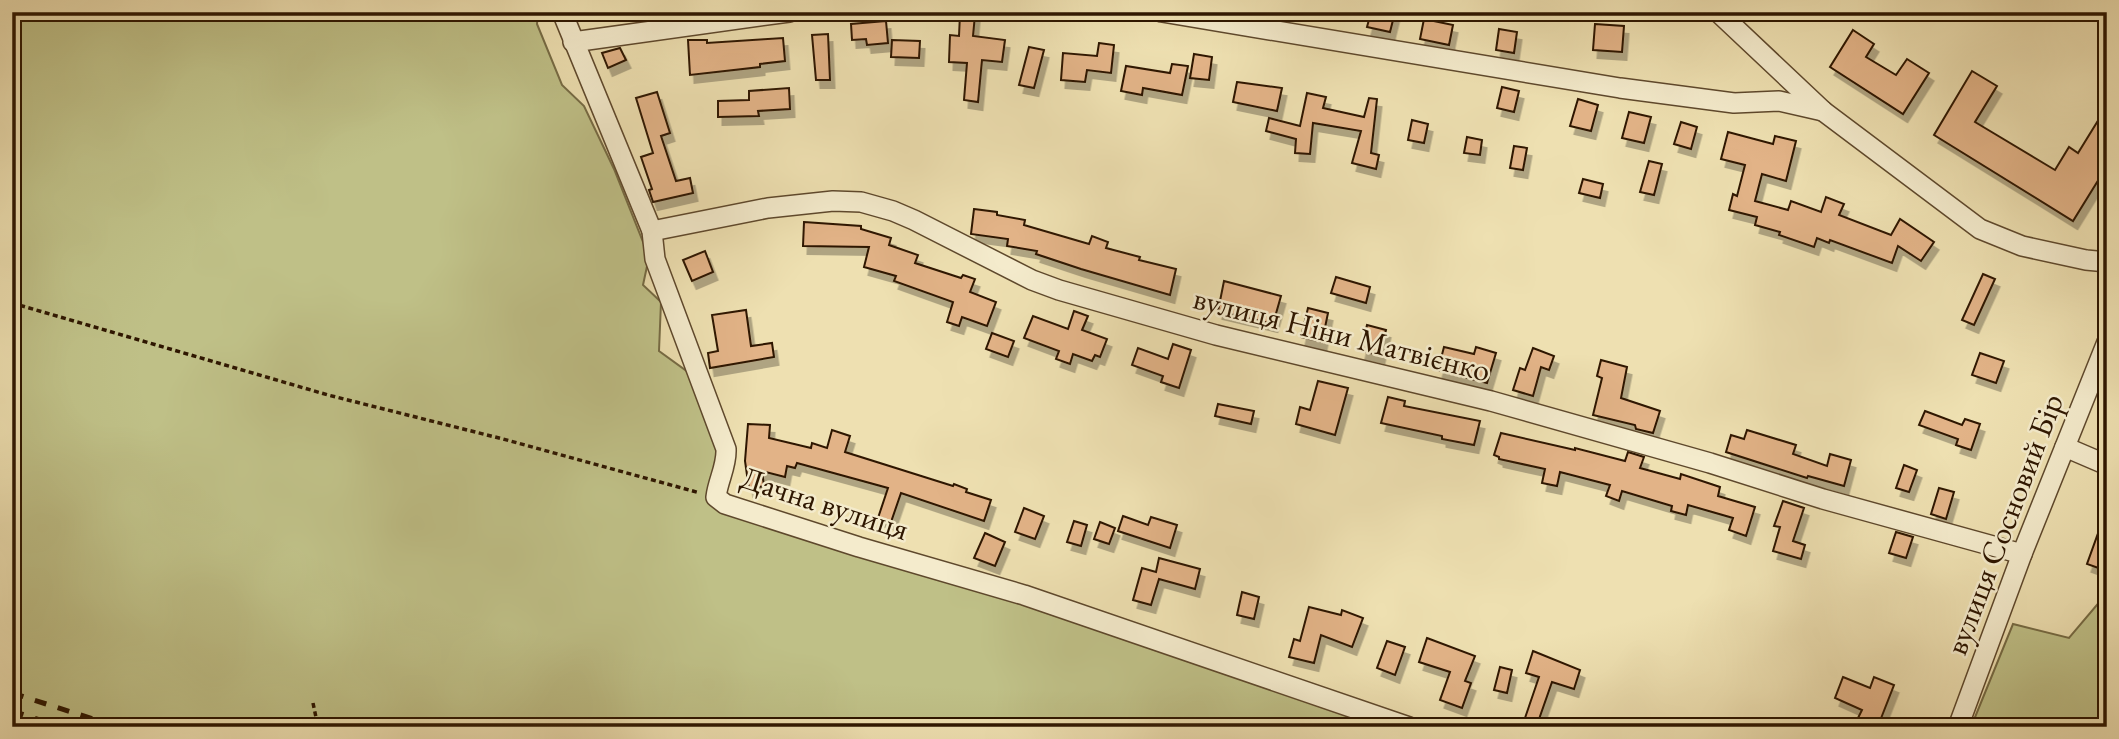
<svg xmlns="http://www.w3.org/2000/svg" width="2119" height="739" viewBox="0 0 2119 739" font-family="'EB Garamond',serif">
	<style>
		.green { fill: #bfc087; stroke: #766b44; stroke-width: 2 }
		.building { fill: #e2b387; stroke: #2e1600; stroke-width: 2; filter: url(#shadow) }
		.lines { fill: none; stroke-linecap: round; stroke-linejoin: round }
		.street-casing { stroke: #5e482c; stroke-width: 22 }
		.path { stroke: #2e1600; stroke-width: 3.5; stroke-dasharray: 5 3.5; stroke-linecap: butt }
		.street { stroke: #f4ebcc; stroke-width: 19 }
		.rail { stroke: #2e1600; stroke-width: 5; stroke-dasharray: 12 12; stroke-linecap: butt }
		.labels { text-anchor: middle; stroke-width: 5; stroke-linejoin: round; paint-order: stroke }
		.street-label { font-size: 32px; fill: #2e1600; stroke: #f4ebcc }
	</style>
	<defs>
		<filter id="shadow"><feDropShadow dx="4.5" dy="8" stdDeviation="0" flood-color="#0004"/></filter>
	</defs>
	<rect width="100%" height="100%" fill="#eee0b1"/>
	<filter id="stains"><feTurbulence type="fractalNoise" baseFrequency=".00286" numOctaves="4"/><feColorMatrix values="0 0 0 0 .2 0 0 0 0 .09 0 0 0 0 .02 0 0 0 .5 -.17"/></filter>
	<radialGradient id="worn" r=".72"><stop offset=".6" stop-color="#630" stop-opacity="0"/><stop offset="1" stop-color="#630" stop-opacity=".3"/></radialGradient>
	<g class="green">
		<polygon points="12,12 538,12 537,24 562,85 584,106 614,169 649,257 643,285 661,302 659,351 692,375 721,457 708,489 1174,652 1403,727 12,727"/>
		<polygon points="2107,593 2107,727 1971,727 2013,624 2069,638"/>
	</g>
	<g class="building">
		<polygon points="1371,12 1395,12 1390,32 1367,27"/>
		<polygon points="960,14 975,15 973,36 1005,40 1002,62 982,60 978,102 964,100 967,63 949,62 950,35 959,36"/>
		<polygon points="1424,19 1453,25 1449,45 1420,39"/>
		<polygon points="886,21 888,43 867,45 866,39 852,40 851,24"/>
		<polygon points="1595,24 1624,26 1622,52 1593,50"/>
		<polygon points="1499,29 1517,32 1514,53 1496,50"/>
		<polygon points="1853,30 1874,44 1866,57 1896,75 1907,59 1929,73 1903,114 1830,67"/>
		<polygon points="828,34 830,80 816,80 812,35"/>
		<polygon points="783,38 785,61 760,64 760,67 690,75 688,40 707,40 707,43"/>
		<polygon points="892,40 920,41 919,58 891,57"/>
		<polygon points="1099,43 1114,45 1111,73 1087,70 1085,82 1061,80 1063,53 1097,56"/>
		<polygon points="1029,47 1044,50 1034,88 1019,85"/>
		<polygon points="620,48 626,60 608,68 602,53"/>
		<polygon points="1194,54 1212,57 1209,80 1190,78"/>
		<polygon points="1172,64 1188,66 1182,95 1143,88 1142,95 1121,91 1126,66 1170,73"/>
		<polygon points="1972,71 1997,86 1975,122 2055,170 2069,147 2078,153 2107,106 2107,166 2073,221 1934,135"/>
		<polygon points="1237,82 1282,88 1277,111 1233,102"/>
		<polygon points="1502,87 1519,91 1514,112 1497,108"/>
		<polygon points="789,88 790,109 758,111 759,116 718,117 718,101 749,100 749,91"/>
		<polygon points="657,92 670,133 661,136 676,181 690,178 693,193 653,202 649,190 652,189 641,157 653,153 636,98"/>
		<polygon points="1307,93 1326,97 1323,108 1364,117 1369,98 1377,99 1371,153 1379,155 1376,169 1352,163 1361,131 1313,123 1310,154 1295,153 1296,139 1266,131 1269,118 1300,126"/>
		<polygon points="1578,99 1598,105 1591,131 1570,126"/>
		<polygon points="1629,112 1651,117 1644,143 1622,138"/>
		<polygon points="1412,120 1428,124 1424,143 1408,140"/>
		<polygon points="1681,122 1697,127 1691,149 1674,144"/>
		<polygon points="1728,132 1773,144 1775,136 1796,141 1786,181 1762,174 1755,201 1788,210 1791,201 1821,212 1826,197 1844,204 1839,215 1891,235 1900,219 1934,242 1921,261 1898,246 1892,263 1830,240 1829,243 1817,238 1814,247 1779,235 1780,232 1755,225 1757,217 1729,210 1733,194 1737,196 1745,165 1721,159"/>
		<polygon points="1467,137 1482,140 1480,155 1464,153"/>
		<polygon points="1514,146 1527,148 1523,170 1510,168"/>
		<polygon points="1649,161 1662,164 1654,195 1640,192"/>
		<polygon points="1583,179 1603,184 1600,198 1579,193"/>
		<polygon points="974,209 997,212 997,215 1025,220 1024,225 1089,244 1092,236 1108,242 1106,248 1140,257 1139,260 1176,269 1170,295 1081,269 1036,254 1037,251 1007,246 1008,239 971,234"/>
		<polygon points="804,222 861,226 861,229 891,238 889,245 918,255 915,263 961,278 963,275 975,279 970,292 996,302 987,326 962,317 959,326 947,322 953,302 894,281 896,276 864,267 869,247 803,246"/>
		<polygon points="705,251 713,272 692,281 683,260"/>
		<polygon points="1983,274 1995,279 1974,325 1962,320"/>
		<polygon points="1336,277 1370,287 1366,303 1331,293"/>
		<polygon points="1224,281 1281,296 1273,324 1218,311"/>
		<polygon points="1308,308 1328,313 1322,342 1301,337"/>
		<polygon points="746,310 751,346 772,343 774,357 710,368 708,353 718,351 712,315"/>
		<polygon points="1074,311 1088,316 1082,330 1107,339 1100,357 1095,355 1092,361 1073,354 1070,364 1056,359 1059,351 1024,338 1033,316 1068,329"/>
		<polygon points="1367,325 1386,330 1380,355 1361,351"/>
		<polygon points="992,333 1014,341 1008,357 986,349"/>
		<polygon points="1173,344 1191,350 1179,388 1161,382 1163,376 1132,365 1138,348 1168,359"/>
		<polygon points="1444,347 1474,354 1476,347 1496,353 1487,383 1438,370"/>
		<polygon points="1533,348 1554,356 1549,370 1541,367 1533,396 1513,390 1520,368 1525,370"/>
		<polygon points="1980,353 2004,361 1996,383 1972,375"/>
		<polygon points="1601,360 1627,367 1621,398 1660,411 1653,433 1636,429 1635,425 1593,415 1602,378 1597,376"/>
		<polygon points="1318,381 1348,388 1335,435 1296,424 1300,407 1310,410"/>
		<polygon points="1388,397 1405,401 1404,406 1480,421 1474,445 1442,439 1442,436 1381,423"/>
		<polygon points="1218,404 1254,411 1251,424 1215,416"/>
		<polygon points="1925,411 1962,425 1965,419 1980,424 1971,450 1956,445 1958,439 1919,425"/>
		<polygon points="748,424 770,425 769,438 811,448 812,443 827,448 832,430 850,436 845,452 953,486 954,484 967,489 966,492 991,500 984,521 901,493 891,522 878,518 888,488 797,463 795,468 787,466 785,477 762,471 764,486 749,489 745,461"/>
		<polygon points="1747,430 1796,445 1793,454 1827,466 1830,454 1851,460 1844,486 1808,476 1807,478 1726,452 1731,435 1744,439"/>
		<polygon points="1501,433 1575,450 1575,448 1625,461 1628,452 1644,457 1640,468 1680,479 1681,474 1720,487 1718,496 1755,507 1746,536 1729,530 1733,518 1688,505 1686,515 1671,511 1672,506 1622,491 1619,501 1606,496 1610,485 1560,472 1557,486 1542,483 1545,469 1499,459 1499,457 1494,455"/>
		<polygon points="1904,465 1917,470 1909,492 1896,488"/>
		<polygon points="1939,488 1954,492 1946,519 1931,514"/>
		<polygon points="1783,501 1804,508 1793,541 1805,545 1801,559 1773,551 1780,527 1774,526"/>
		<polygon points="1024,508 1044,516 1035,539 1015,532"/>
		<polygon points="2105,514 2107,515 2107,571 2087,564"/>
		<polygon points="1123,516 1148,525 1151,517 1177,525 1170,548 1118,531"/>
		<polygon points="1074,521 1087,525 1081,546 1067,542"/>
		<polygon points="1100,522 1115,528 1109,544 1094,539"/>
		<polygon points="1896,532 1913,537 1906,558 1889,553"/>
		<polygon points="985,533 1005,542 995,566 974,558"/>
		<polygon points="1159,558 1200,569 1195,589 1159,579 1151,605 1133,600 1142,568 1156,572"/>
		<polygon points="1242,592 1259,597 1254,619 1237,615"/>
		<polygon points="1309,607 1341,615 1342,610 1363,618 1352,647 1321,635 1314,663 1289,657 1294,639 1300,641"/>
		<polygon points="1427,638 1475,656 1465,681 1471,683 1462,708 1440,700 1450,672 1419,662"/>
		<polygon points="1387,641 1405,647 1395,675 1377,668"/>
		<polygon points="1533,651 1580,670 1574,689 1552,682 1538,722 1525,718 1539,677 1526,673"/>
		<polygon points="1500,667 1512,670 1507,693 1494,690"/>
		<polygon points="1843,677 1870,688 1874,677 1894,685 1878,726 1858,718 1862,710 1835,698"/>
	</g>
	<g class="lines">
		<g class="street-casing">
			<g id="street">
				<path d="M562,12L652,231L655,259L726,449C727,466 718,480 716,497L725,504L859,547L1024,595L1409,727"/>
				<polyline points="1162,12 1620,88 1734,103 1779,101 1823,111"/>
				<polyline points="1718,12 1823,111 1980,229 2022,246 2086,260 2107,262"/>
				<polyline points="573,42 789,12"/>
				<polyline points="652,231 768,208 833,201 861,202 893,211 914,220 1032,280 1059,290 1216,335 1491,401 1710,463 1823,499 2022,554"/>
				<polyline points="2065,447 2107,465"/>
				<polyline points="1958,727 2022,554 2107,342"/>
			</g>
		</g>
		<g class="path">
			<polyline points="12,303 328,395 503,439 700,493"/>
			<polyline points="313,703 318,727"/>
		</g>
		<use href="#street" class="street"/>
		<g class="rail">
			<polyline points="12,693 118,727"/>
			<polyline points="12,711 62,727"/>
		</g>
	</g>
	<g class="labels">
		<g class="street-label">
			<text transform="translate(1342 334) rotate(14)" y="11">вулиця Ніни Матвієнко</text>
			<text transform="translate(825 503) rotate(18)" y="11">Дачна вулиця</text>
			<text transform="translate(2004 524) rotate(-69)" y="11">вулиця Сосновий Бір</text>
		</g>
	</g>
	<rect width="2119" height="739" fill="none" stroke="#eee0b1" stroke-width="42"/>
	<rect x="14" y="14" width="2091" height="711" fill="none" stroke="#2e1600" stroke-width="3.5"/>
	<rect x="21" y="21" width="2077" height="697" fill="none" stroke="#2e1600" stroke-width="2"/>
	<rect width="100%" height="100%" filter="url(#stains)"/>
	<rect width="100%" height="100%" fill="url(#worn)"/>
</svg>
